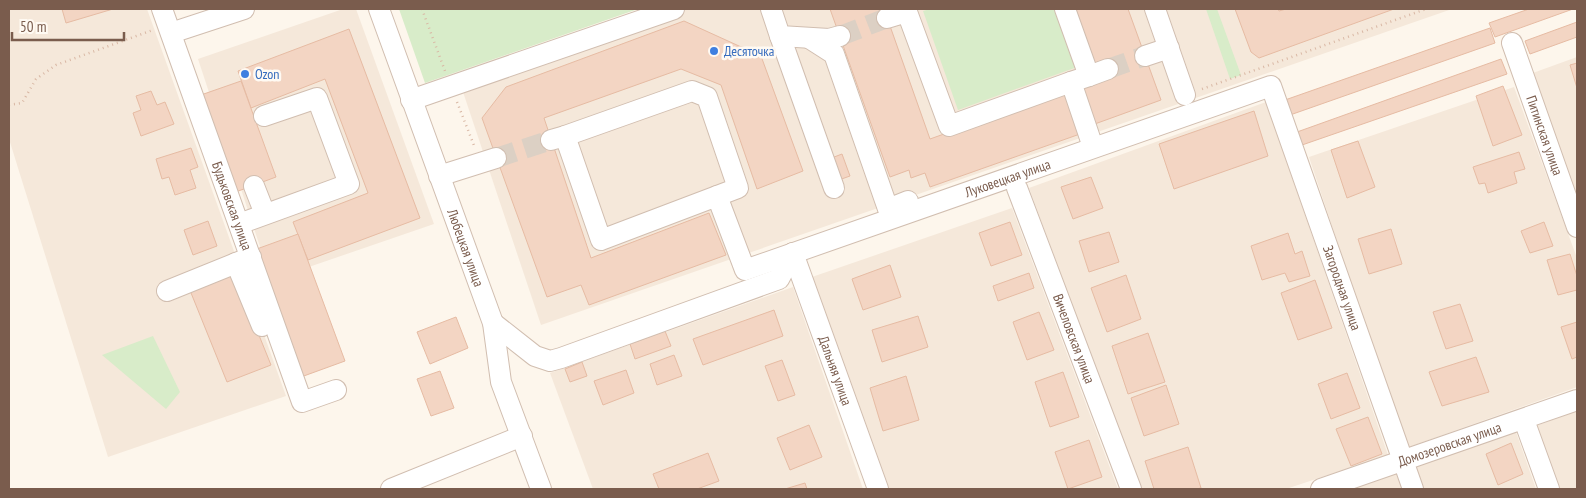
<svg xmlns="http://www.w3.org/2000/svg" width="1586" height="498" viewBox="0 0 1586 498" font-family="'PT Sans Narrow',sans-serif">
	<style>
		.residential { fill: #f5e8da }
		.green { fill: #d8ecc9 }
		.building { fill: #f3d5c3; stroke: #e6bba3 }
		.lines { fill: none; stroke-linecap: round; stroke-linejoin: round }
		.minor-tunnel { stroke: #dcd0c4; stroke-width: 20; stroke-dasharray: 20 10; stroke-linecap: butt }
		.minor-casing { stroke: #d1beb0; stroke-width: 22 }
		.path { stroke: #d9b8a5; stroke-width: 2.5; stroke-dasharray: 1 4; stroke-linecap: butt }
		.minor { stroke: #fff; stroke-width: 20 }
		.shop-dot { fill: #3f7fe0; stroke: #fffaf3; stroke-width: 2 }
		.labels { text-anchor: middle; stroke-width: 5; stroke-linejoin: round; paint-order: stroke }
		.shop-label { font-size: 14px; fill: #366cbe; stroke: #fffaf3; text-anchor: start }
		.street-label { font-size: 14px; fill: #7a5c4d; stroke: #fffaf3 }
	</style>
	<rect width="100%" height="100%" fill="#fdf6ec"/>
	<g class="residential">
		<polygon points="9,9 147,9 286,396 108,457 9,139"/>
		<polygon points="343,9 356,9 434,224 271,280 198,59"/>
		<polygon points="678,9 1452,9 541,325 461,86"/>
		<polygon points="1577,57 1577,211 1530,74"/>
		<polygon points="1514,87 1577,258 1577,387 1406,448 1309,157"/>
		<polygon points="1266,102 1388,455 1286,489 1140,489 1029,188"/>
		<polygon points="1012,208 1118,489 888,489 812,277"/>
		<polygon points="793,287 863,489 593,489 550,373"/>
		<polygon points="1577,411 1577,489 1549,489 1527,429"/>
		<polygon points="1516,432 1536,489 1421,489 1413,465"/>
		<polygon points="1398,472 1404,489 1344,489"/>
	</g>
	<g class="green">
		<polygon points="399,9 638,9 425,83"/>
		<polygon points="930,9 1060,9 1080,66 958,110 923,11"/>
		<polygon points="1206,9 1217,9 1241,75 1230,79"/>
		<polygon points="153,336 180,392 166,409 102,355"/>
	</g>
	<g class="building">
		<polygon points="62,9 113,9 66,23"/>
		<polygon points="830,9 884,9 930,139 1064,91 1080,134 930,187 925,173 911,178 909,170 890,177"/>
		<polygon points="1074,9 1128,9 1161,100 1092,125 1079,89 1096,69"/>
		<polygon points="1235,9 1278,9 1279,11 1286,9 1394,9 1259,58 1251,52"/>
		<polygon points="1529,9 1573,9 1495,37 1489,23"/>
		<polygon points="684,21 761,56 803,171 757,189 721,85 681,69 544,118 591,258 709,213 726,255 589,305 581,285 547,297 482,118 506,87"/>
		<polygon points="1577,22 1577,37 1530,54 1525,41"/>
		<polygon points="1490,28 1495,43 1290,115 1285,100"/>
		<polygon points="349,29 420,218 308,260 293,222 368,193 325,79 251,108 238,71"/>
		<polygon points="1501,59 1507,74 1302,145 1297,132"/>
		<polygon points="1577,63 1577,88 1570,65"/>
		<polygon points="241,81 276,177 233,193 198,96"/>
		<polygon points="1503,86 1522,135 1493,146 1476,96"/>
		<polygon points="151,91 157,105 165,102 174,124 141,136 133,113 141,110 136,96"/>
		<polygon points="1254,111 1268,156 1174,189 1159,144"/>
		<polygon points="1358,141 1375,187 1347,198 1331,150"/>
		<polygon points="191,148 198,167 190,170 196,188 175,195 169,177 162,179 156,159"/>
		<polygon points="1519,152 1525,169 1514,172 1517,183 1488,193 1485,183 1479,184 1473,167"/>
		<polygon points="842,154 850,176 836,181 829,159"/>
		<polygon points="1091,177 1103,208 1073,219 1061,187"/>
		<polygon points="208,221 217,246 193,255 184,230"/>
		<polygon points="1010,222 1022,255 991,266 979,233"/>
		<polygon points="1544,222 1553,246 1530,253 1521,231"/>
		<polygon points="1391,229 1402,264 1369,274 1358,239"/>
		<polygon points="1109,232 1119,262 1089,272 1079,241"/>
		<polygon points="1288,233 1295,254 1302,251 1310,276 1289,282 1285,273 1262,280 1251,246"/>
		<polygon points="298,234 345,361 301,377 254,250"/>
		<polygon points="1570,254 1577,276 1577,290 1558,295 1547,260"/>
		<polygon points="890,265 901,297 863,310 852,279"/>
		<polygon points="231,266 271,365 227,382 187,283"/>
		<polygon points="1029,273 1034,288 998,301 993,286"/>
		<polygon points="1126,275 1141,319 1107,332 1091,288"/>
		<polygon points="1315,280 1332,328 1298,340 1281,293"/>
		<polygon points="1460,304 1473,341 1446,349 1433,312"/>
		<polygon points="774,310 783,336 703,365 693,339"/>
		<polygon points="1039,312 1054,350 1027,360 1013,322"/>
		<polygon points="918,316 928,347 882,362 872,330"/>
		<polygon points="456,317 468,348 430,364 417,332"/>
		<polygon points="1577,322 1577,357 1572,359 1561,327"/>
		<polygon points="665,331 671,346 635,359 630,344"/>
		<polygon points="1148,333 1165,382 1128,394 1112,346"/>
		<polygon points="674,355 682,376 657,385 650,364"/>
		<polygon points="1476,357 1489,392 1442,406 1429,372"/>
		<polygon points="782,360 795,395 778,401 765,366"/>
		<polygon points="582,362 587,376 570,382 565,369"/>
		<polygon points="626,370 634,393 603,405 594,381"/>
		<polygon points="440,371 454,408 431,416 417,379"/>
		<polygon points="1063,372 1079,417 1050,427 1035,382"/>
		<polygon points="1347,373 1360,408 1331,419 1318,384"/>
		<polygon points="906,376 919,420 883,431 870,388"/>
		<polygon points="1166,385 1179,424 1144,436 1131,398"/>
		<polygon points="1368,417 1382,454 1351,466 1336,429"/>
		<polygon points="809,425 822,457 790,470 777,438"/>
		<polygon points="1089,440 1102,477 1068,489 1055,452"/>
		<polygon points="1511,443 1523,474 1498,485 1486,454"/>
		<polygon points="1188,447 1201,488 1196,489 1154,489 1145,461"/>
		<polygon points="708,453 719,481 697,489 659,489 653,474"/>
		<polygon points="805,483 807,489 785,489"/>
	</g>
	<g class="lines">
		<g class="minor-tunnel">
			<polyline points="840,36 887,18"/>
			<polyline points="1108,69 1145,56"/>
			<polyline points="496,158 551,140"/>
		</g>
		<g class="minor-casing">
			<g id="minor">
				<path id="s1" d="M162,9L302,402L336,390"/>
				<path id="s2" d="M379,9L493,323L501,382L541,489"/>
				<polyline points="771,9 780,36 829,39 840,36"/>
				<polyline points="1065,9 1089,76 1071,82"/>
				<polyline points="1155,9 1185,95"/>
				<polyline points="887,18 907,12 949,126 1071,82 1093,147"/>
				<polyline points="171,33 244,9"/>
				<polyline points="780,36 834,188"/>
				<polyline points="809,38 834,54 888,209 908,201"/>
				<path id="s3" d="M1512,43L1577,227"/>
				<polyline points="1145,56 1169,48"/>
				<polyline points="1089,76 1108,69"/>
				<polyline points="411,100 674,9"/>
				<polyline points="565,136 692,91 707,97 738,188 717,196"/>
				<path id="s4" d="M551,140L565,136L601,240L717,196L745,270L1271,86L1413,489"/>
				<polyline points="439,176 496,158"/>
				<polyline points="254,186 265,214"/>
				<path id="s5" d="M1017,188L1131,489"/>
				<polyline points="239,224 349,184 317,98 264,116"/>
				<path id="s6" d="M793,253L878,489"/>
				<polyline points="236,263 262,326"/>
				<polyline points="167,291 251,257"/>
				<polyline points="493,323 535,356 550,361 561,358 779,279 793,253"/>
				<polyline points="1524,420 1549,489"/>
				<polyline points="391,489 522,436"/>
				<path id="s7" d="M1321,489L1577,400"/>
			</g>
		</g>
		<g class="path">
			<polyline points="422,9 445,71"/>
			<polyline points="1202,89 1426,9"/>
			<polyline points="457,102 475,148"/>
			<polyline points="9,105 22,103 36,79 56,65 153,30"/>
		</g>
		<use href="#minor" class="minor"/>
	</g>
	<g class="shop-dot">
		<circle cx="714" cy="51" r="5"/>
		<circle cx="245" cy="74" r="5"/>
	</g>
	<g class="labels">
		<g class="shop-label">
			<text x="724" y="56">Десяточка</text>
			<text x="255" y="79">Ozon</text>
		</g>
		<g class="street-label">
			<text dy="5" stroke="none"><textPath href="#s3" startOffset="98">Питинская улица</textPath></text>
			<text dy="5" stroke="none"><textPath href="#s4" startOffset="606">Луковецкая улица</textPath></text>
			<text dy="5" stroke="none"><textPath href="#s1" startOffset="209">Будьковская улица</textPath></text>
			<text dy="5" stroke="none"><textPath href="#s2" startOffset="254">Любецкая улица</textPath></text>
			<text dy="5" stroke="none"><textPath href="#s4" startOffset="1099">Загородная улица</textPath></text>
			<text dy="5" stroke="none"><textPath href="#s5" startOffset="161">Вичеловская улица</textPath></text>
			<text dy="5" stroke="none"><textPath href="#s6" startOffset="125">Дальняя улица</textPath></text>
			<text dy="5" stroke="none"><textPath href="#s7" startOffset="136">Домозеровская улица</textPath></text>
		</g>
	</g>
	<rect width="1586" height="498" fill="none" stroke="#7a5c4d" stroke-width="20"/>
	<path d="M12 32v8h112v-8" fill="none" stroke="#7a5c4d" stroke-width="2.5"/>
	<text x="20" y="32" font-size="15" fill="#7a5c4d" stroke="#fffaf3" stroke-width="4" paint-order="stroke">50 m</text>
</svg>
